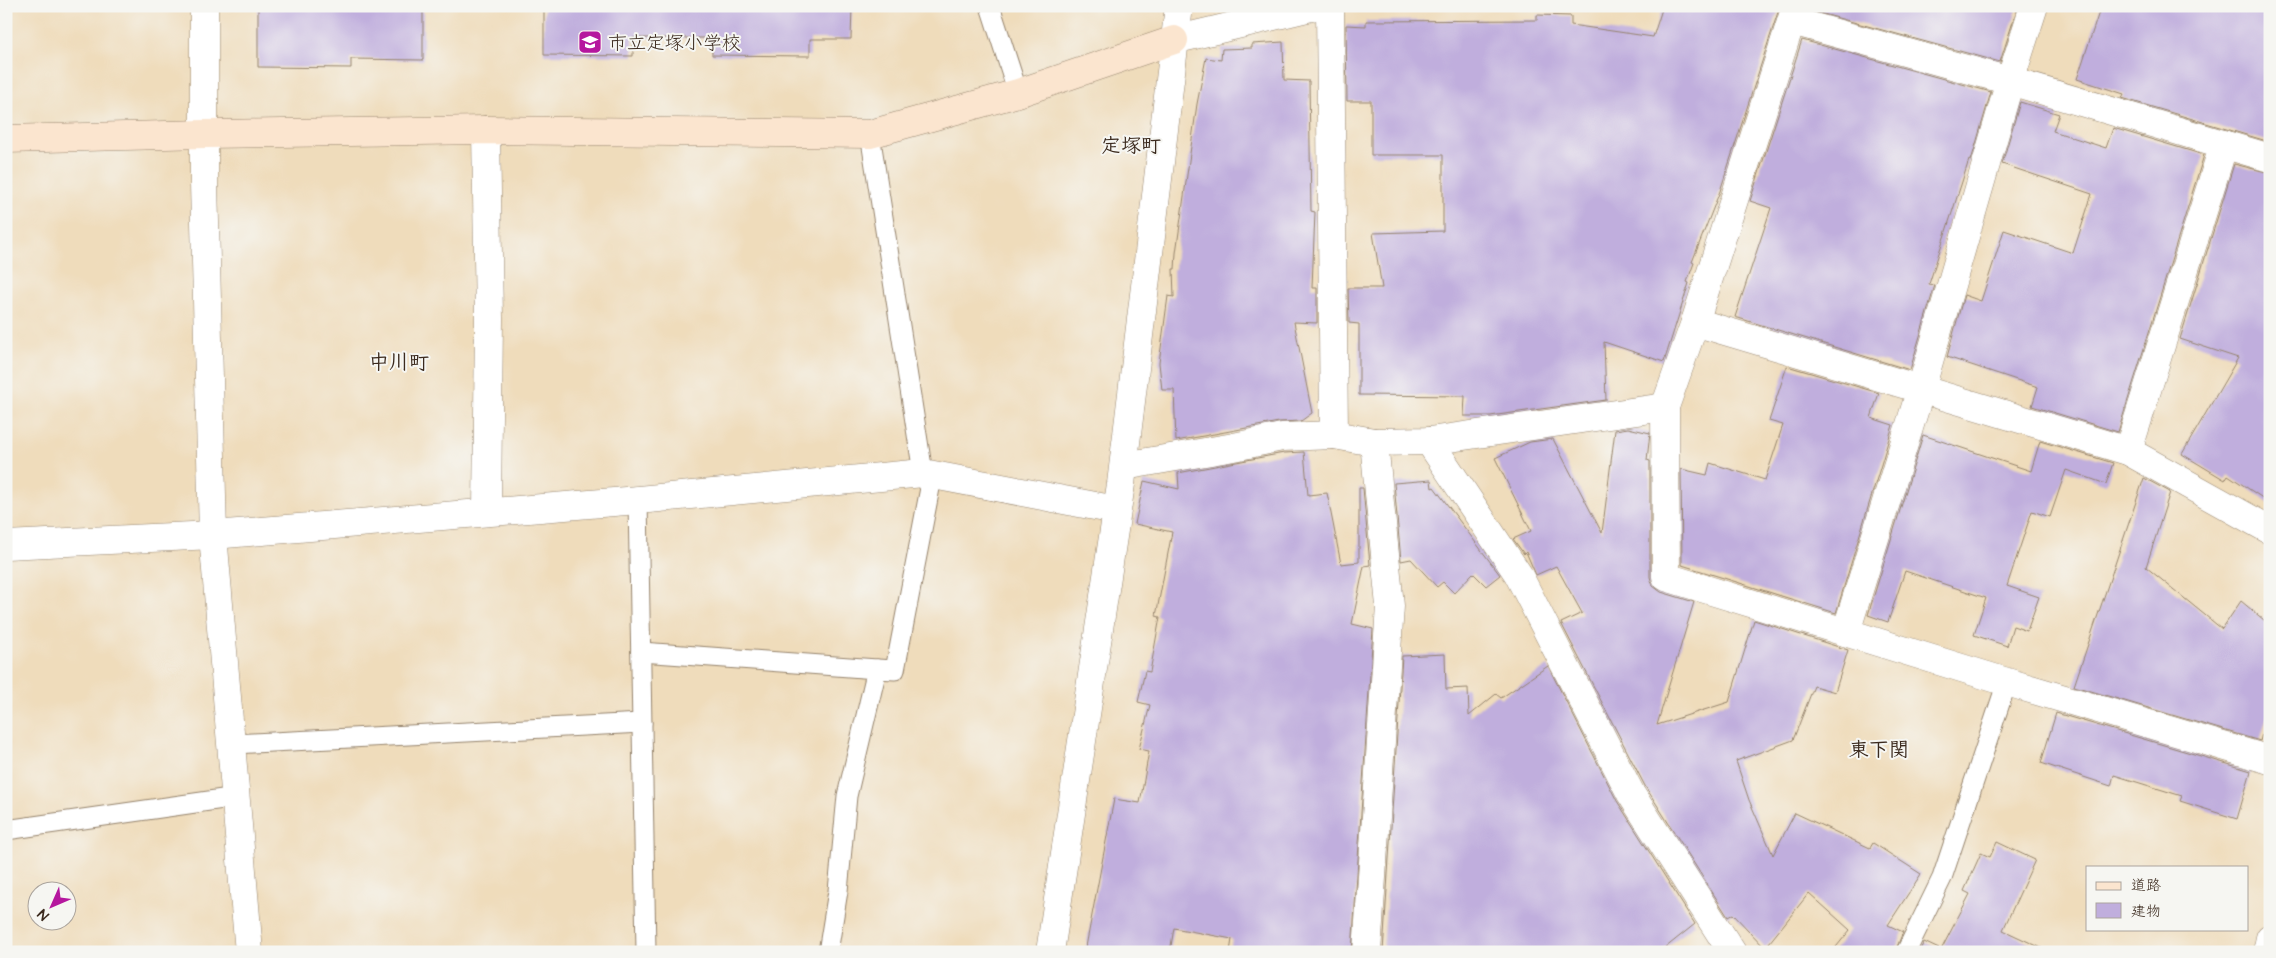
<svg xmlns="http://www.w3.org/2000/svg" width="2276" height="958" viewBox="0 0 2276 958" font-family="'Architects Daughter','Klee One',sans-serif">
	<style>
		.building { fill: #c0aedd }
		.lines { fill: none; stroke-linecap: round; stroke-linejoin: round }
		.lane-casing { stroke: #95836c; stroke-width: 21 }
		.street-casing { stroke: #95836c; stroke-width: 29 }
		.secondary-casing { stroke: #95836c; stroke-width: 29 }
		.lane { stroke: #fff; stroke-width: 19 }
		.street { stroke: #fff; stroke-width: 28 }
		.secondary { stroke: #fbe5cf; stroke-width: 28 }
		.labels { text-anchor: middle; stroke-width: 4; stroke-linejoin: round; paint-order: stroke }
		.poi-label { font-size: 19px; fill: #3b2a1e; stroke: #f6f6f2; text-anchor: start }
		.neighbourhood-label { font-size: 20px; font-weight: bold; fill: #3b2a1e; stroke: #f6f6f2 }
	</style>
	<rect width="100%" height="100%" fill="#f6f6f2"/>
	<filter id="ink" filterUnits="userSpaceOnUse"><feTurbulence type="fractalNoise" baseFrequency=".02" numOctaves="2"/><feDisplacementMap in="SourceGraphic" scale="10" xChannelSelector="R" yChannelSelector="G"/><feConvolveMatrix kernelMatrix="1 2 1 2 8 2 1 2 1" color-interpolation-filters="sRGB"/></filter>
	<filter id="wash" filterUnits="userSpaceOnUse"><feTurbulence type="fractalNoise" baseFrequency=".0096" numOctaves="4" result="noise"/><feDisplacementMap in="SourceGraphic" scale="20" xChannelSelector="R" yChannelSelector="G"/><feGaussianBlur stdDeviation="1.12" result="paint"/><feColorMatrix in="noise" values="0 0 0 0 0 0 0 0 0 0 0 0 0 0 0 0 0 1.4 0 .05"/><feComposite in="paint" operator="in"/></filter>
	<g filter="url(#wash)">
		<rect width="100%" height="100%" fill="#efdcbb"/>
		<g id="blocks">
			<g class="building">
				<polygon points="258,6 423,6 423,60 351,59 351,68 258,67"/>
				<polygon points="544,6 852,6 851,39 810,39 810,56 712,55 712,38 633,38 633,56 544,55"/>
				<polygon points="1663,6 1770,6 1779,9 1720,191 1692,262 1694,263 1687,282 1689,283 1664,362 1604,342 1606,400 1490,416 1464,416 1465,396 1359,395 1359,324 1349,323 1348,288 1382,288 1373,233 1443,231 1443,155 1371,155 1371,101 1347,101 1346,25 1366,26 1366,21 1537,20 1537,15 1571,16 1571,25 1653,37"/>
				<polygon points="1818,6 2018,6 2000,62 1816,12"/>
				<polygon points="2101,6 2270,6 2270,142 2122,98 2124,94 2077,79"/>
				<polygon points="1802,40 1991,92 1971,161 1969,160 1929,284 1935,285 1910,370 1735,317 1771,208 1750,201"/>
				<polygon points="1283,42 1284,80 1309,81 1311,211 1315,212 1312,288 1317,288 1317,323 1294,322 1312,413 1301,421 1279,422 1176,441 1174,390 1162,390 1159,363 1168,296 1174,297 1173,269 1175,269 1176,253 1197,104 1206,58 1221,60 1222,49 1252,48 1252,44"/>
				<polygon points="2020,102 2059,114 2053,131 2106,148 2113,128 2204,155 2118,432 2032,406 2038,387 1947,357 1964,295 1981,301 2004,230 2073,253 2092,194 2002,164"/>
				<polygon points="2234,164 2270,173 2270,503 2228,475 2225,480 2182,454 2238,358 2180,339"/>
				<polygon points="1787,366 1879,393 1871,418 1893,425 1836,613 1682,565 1681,469 1707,475 1710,463 1765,480 1783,425 1769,421"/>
				<polygon points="1628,428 1650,433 1647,460 1650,461 1650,577 1653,586 1661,592 1694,602 1657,725 1729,702 1754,620 1848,650 1835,692 1814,686 1793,740 1736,761 1749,800 1773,855 1795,813 1870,848 1873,843 1921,874 1888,925 1903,932 1895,952 1832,952 1850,930 1809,893 1765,948 1733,914 1728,917 1645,786 1561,623 1582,613 1556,566 1536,575 1526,552 1524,554 1513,539 1531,531 1495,458 1530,442 1553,439 1602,533 1615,430"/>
				<polygon points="1923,435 2031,471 2040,441 2113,463 2106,484 2066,470 2050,517 2032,511 2007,586 2039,597 2027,631 2013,626 2007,646 1974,635 1986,598 1905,571 1888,622 1868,615"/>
				<polygon points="1304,452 1308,495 1327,493 1341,564 1359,562 1359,488 1363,488 1370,565 1364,566 1352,624 1373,629 1352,952 1230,952 1232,939 1174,928 1170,952 1085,952 1114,799 1140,803 1149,751 1139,749 1150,705 1138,702 1145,671 1150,672 1160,617 1156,616 1172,532 1135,524 1144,481 1179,489 1178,473 1284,453"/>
				<polygon points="2144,478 2170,492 2146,567 2222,629 2241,601 2270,625 2270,707 2260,741 2074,686"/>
				<polygon points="1431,480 1432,488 1434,487 1500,575 1486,586 1473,573 1454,593 1443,582 1437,587 1411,559 1401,561 1394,483"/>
				<polygon points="1445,654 1446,689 1468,688 1469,716 1496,694 1501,698 1548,666 1617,801 1695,924 1660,952 1383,952 1402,656"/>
				<polygon points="2056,713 2251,771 2237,819 2180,801 2182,796 2114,775 2111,786 2041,763"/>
				<polygon points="1997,842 2035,860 2003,930 2050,952 1919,952 1924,942 1941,950 1970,894 1964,891 1981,853 1990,857"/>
			</g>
		</g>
	</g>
	<g filter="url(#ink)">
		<use href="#blocks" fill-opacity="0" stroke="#95836c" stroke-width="1"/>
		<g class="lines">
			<g class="lane-casing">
				<g id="lane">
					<polyline points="990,6 1018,93"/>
					<polyline points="870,134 923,473 930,488 895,670 877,669"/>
					<polyline points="638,500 646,952"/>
					<polyline points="641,652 877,669 847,796 838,891 828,952"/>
					<polyline points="233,744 642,723"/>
					<polyline points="6,830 237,797"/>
					<polyline points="1906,952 1942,878 2007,682"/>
				</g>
			</g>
			<g class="street-casing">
				<g id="street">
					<polyline points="204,6 204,183 213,535 249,952"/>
					<polyline points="1330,6 1334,435 1374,442 1429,441 1665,407"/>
					<polyline points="1796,6 1695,322 1665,407 1666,577 2007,682 2270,760"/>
					<polyline points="1792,21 2010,81 2270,158"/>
					<polyline points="1174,40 1316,6"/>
					<polyline points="486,130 489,319 487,512"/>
					<polyline points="1695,322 2128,451 2270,530"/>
					<polyline points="1429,441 1518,574 1631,794 1732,952"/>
					<polyline points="2128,451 2224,144"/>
					<polyline points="1124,466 1234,447 1282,437 1334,435"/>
					<polyline points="6,545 213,535 638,500 923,473 1116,510"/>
					<polyline points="1846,632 1921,389 2010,81 2034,6"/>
					<polyline points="1050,952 1121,484 1179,6"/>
					<polyline points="1367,952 1390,606 1374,442"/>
					<polyline points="2267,952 2270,938"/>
				</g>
			</g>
			<g class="secondary-casing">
				<polyline id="secondary" points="6,139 205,134 486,130 870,134 1018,93 1174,40"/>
			</g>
			<use href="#lane" class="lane"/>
			<use href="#street" class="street"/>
			<use href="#secondary" class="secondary"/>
		</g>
	</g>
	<defs>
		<g id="school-square" transform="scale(1.25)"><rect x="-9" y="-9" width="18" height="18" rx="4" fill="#b5179e" stroke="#f6f6f2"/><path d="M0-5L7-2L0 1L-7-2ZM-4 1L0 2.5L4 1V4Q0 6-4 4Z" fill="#fff"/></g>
	</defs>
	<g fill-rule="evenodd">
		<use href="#school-square" x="590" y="42"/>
	</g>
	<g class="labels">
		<g class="poi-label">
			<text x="608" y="49">市立定塚小学校</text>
		</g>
		<g class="neighbourhood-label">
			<text x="1131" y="152">定塚町</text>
			<text x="399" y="369">中川町</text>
			<text x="1879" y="756">東下関</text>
		</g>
	</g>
	<rect width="2276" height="958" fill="none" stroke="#f6f6f2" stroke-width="25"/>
	<rect x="2086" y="866" width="162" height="65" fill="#f6f6f2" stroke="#aba49d"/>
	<rect x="2096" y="882" width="25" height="8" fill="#fbe5cf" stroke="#aba49d"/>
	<text x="2131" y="890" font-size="15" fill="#3b2a1e">道路</text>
	<rect x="2096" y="903" width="25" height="15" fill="#c0aedd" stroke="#aba49d"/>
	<text x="2131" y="916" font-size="15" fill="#3b2a1e">建物</text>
	<g transform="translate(52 906) rotate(225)"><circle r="24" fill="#f6f6f2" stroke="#aba49d"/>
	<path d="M0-4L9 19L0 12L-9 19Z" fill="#b5179e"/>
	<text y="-8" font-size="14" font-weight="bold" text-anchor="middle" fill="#3b2a1e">N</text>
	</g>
</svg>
